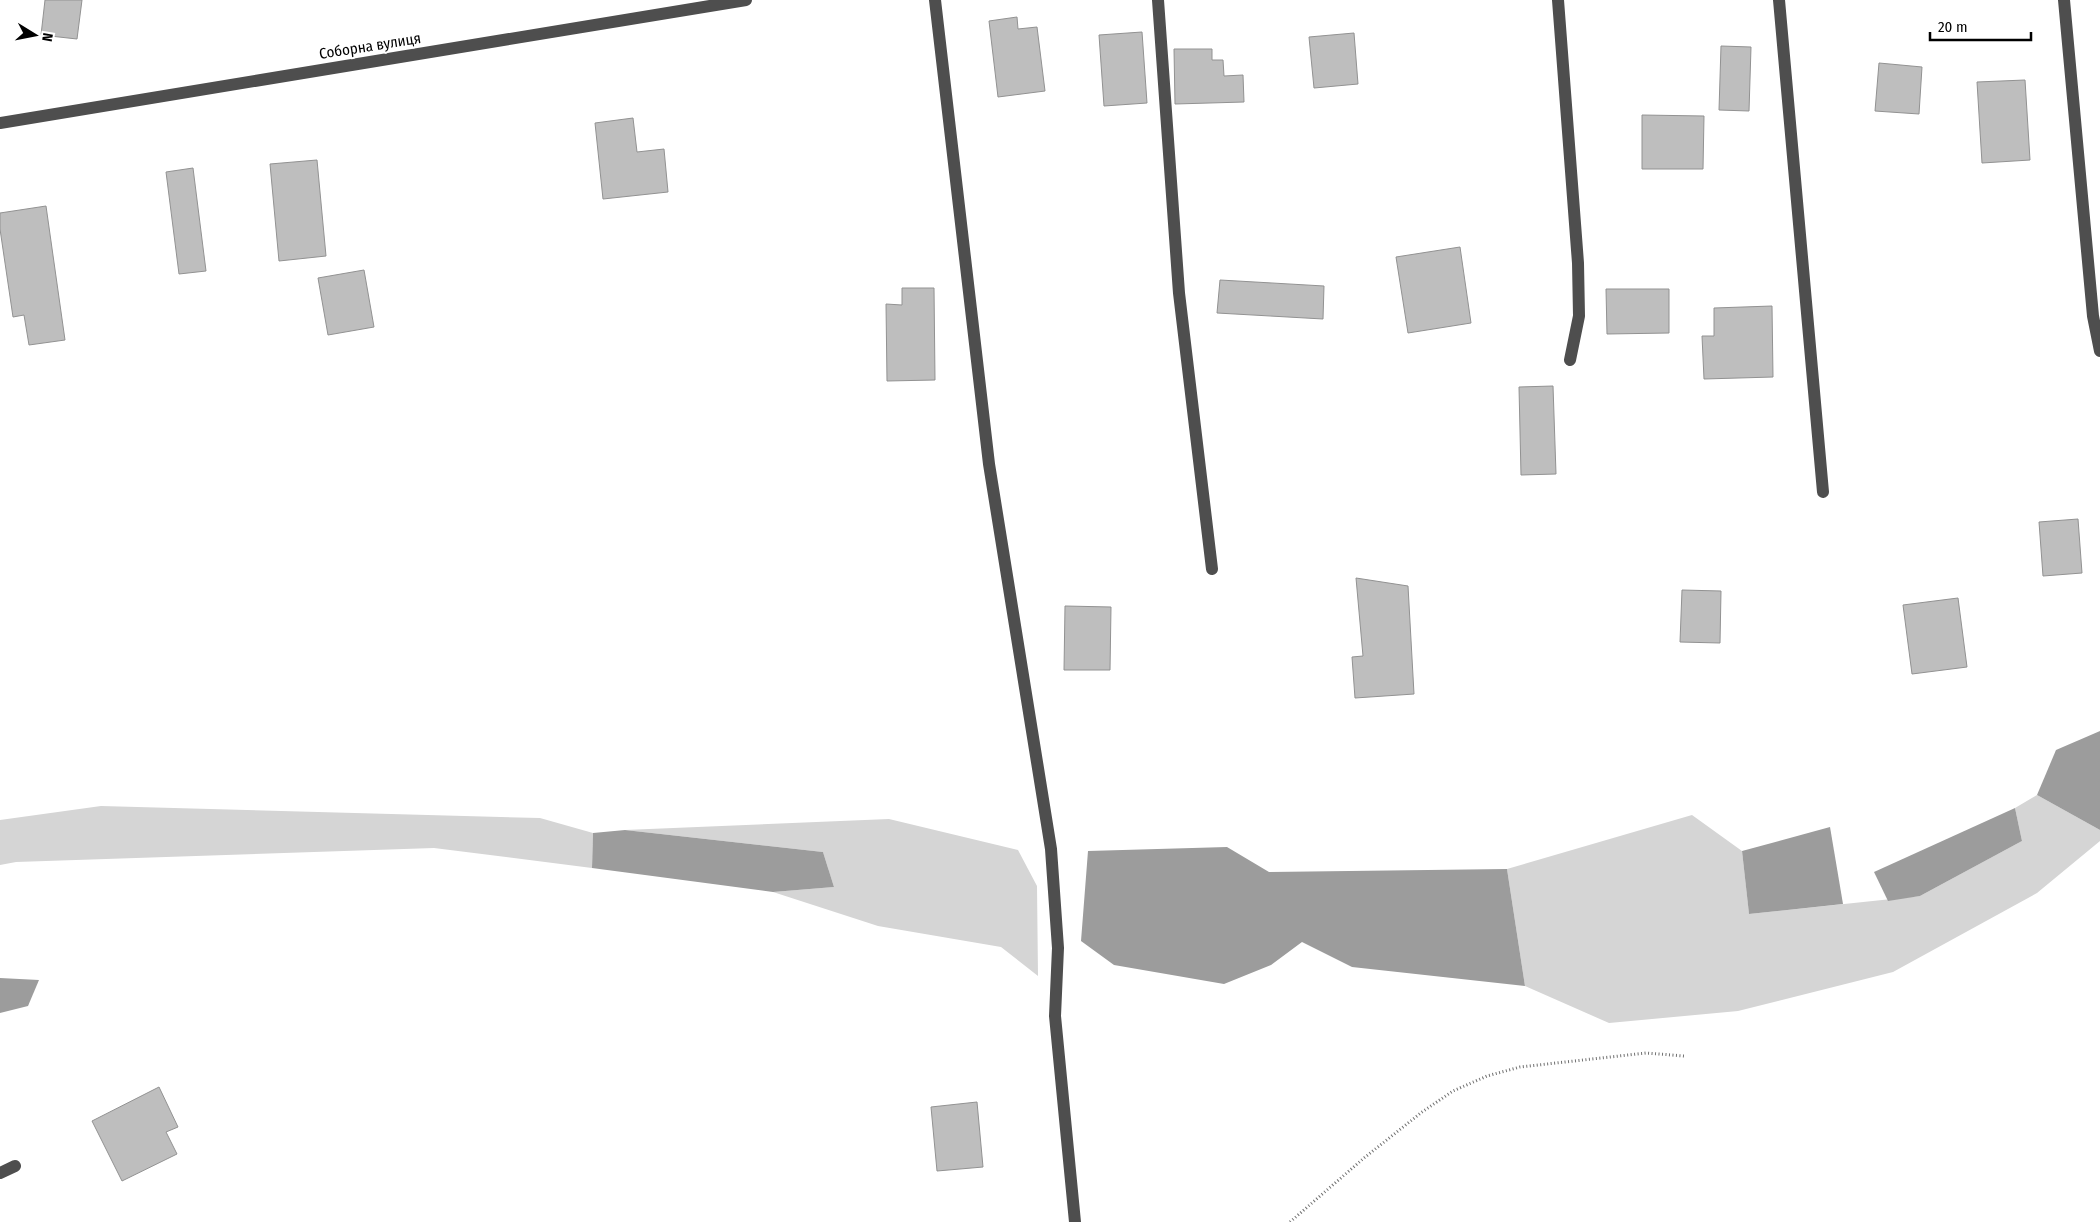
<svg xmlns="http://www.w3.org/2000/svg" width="2100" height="1222" viewBox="0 0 2100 1222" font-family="'Fira Sans Condensed',sans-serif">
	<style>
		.green { fill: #d5d5d5 }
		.water { fill: #9c9c9c }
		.building { fill: #bebebe; stroke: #929292 }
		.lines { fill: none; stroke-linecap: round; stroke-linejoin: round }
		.path { stroke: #707070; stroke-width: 3; stroke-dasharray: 1 2.5; stroke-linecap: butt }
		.minor { stroke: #4e4e4e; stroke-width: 12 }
		.labels { text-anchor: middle; stroke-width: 4; stroke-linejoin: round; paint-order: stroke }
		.street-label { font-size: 15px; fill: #000; stroke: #fff }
	</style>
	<rect width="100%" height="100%" fill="#fff"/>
	<g class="green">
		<polygon points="2037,795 2100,830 2100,841 2037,893 1893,972 1738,1011 1609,1023 1525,986 1507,869 1692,815 1742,851 1749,914 1920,896 2022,841 2015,808"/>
		<polygon points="101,806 540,818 593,833 592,868 434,848 16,862 0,865 0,820"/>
		<polygon points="889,819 1018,850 1037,886 1038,976 1001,947 878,926 773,892 834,887 823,852 625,830"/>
	</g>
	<g class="water">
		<polygon points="2100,731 2100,830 2037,795 2056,750"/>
		<polygon points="2015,808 2022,841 1920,896 1888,901 1874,872"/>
		<polygon points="1830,827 1843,904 1749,914 1742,851"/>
		<polygon points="625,830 823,852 834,887 773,892 592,868 593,833"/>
		<polygon points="1227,847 1269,872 1507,869 1525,986 1352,967 1302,942 1271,965 1224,984 1114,965 1081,941 1088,851"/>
		<polygon points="0,978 39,980 28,1006 0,1013"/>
	</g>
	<g class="building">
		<polygon points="45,0 82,0 77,39 41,35"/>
		<polygon points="1017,17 1018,29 1037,27 1045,91 998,97 989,21"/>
		<polygon points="1142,32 1147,103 1104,106 1099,35"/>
		<polygon points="1354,33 1358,84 1314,88 1309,37"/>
		<polygon points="1721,46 1751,47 1749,111 1719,110"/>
		<polygon points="1174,49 1212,49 1212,60 1223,60 1224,76 1243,75 1244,102 1175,104"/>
		<polygon points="1879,63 1922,67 1919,114 1875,111"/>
		<polygon points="2025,80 2030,160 1982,163 1977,82"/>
		<polygon points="1642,115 1704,116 1703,169 1642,169"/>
		<polygon points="633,118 637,152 664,149 668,192 603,199 595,123"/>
		<polygon points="317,160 326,256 279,261 270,164"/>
		<polygon points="193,168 206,271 179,274 166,172"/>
		<polygon points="46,206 65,340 29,345 24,315 13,317 0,229 0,213"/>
		<polygon points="1460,247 1471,323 1408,333 1396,257"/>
		<polygon points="364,270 374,327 328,335 318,278"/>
		<polygon points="1220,280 1324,286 1323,319 1217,313"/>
		<polygon points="902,288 934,288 935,380 887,381 886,304 902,305"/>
		<polygon points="1606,289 1669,289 1669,333 1607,334"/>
		<polygon points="1772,306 1773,377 1704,379 1702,336 1714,336 1714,308"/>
		<polygon points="1553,386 1556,474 1521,475 1519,387"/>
		<polygon points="2078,519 2082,573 2043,576 2039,522"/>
		<polygon points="1356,578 1408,586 1414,694 1355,698 1352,657 1363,656"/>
		<polygon points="1682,590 1721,591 1720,643 1680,642"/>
		<polygon points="1958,598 1967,667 1912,674 1903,605"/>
		<polygon points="1065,606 1111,607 1110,670 1064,670"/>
		<polygon points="159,1087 178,1127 166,1132 177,1154 122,1181 92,1121"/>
		<polygon points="977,1102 983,1167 937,1171 931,1107"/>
	</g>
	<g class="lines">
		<polyline class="path" points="1290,1222 1364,1158 1422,1112 1453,1091 1487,1076 1520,1067 1646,1053 1684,1056"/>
		<g class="minor">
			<polyline points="935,0 989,464 1051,849 1058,948 1055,1016 1075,1222"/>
			<polyline points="1158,0 1179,293 1212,569"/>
			<polyline points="1558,0 1578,263 1579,316 1570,360"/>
			<polyline points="1779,0 1823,492"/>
			<polyline points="2064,0 2093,316 2100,351"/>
			<polyline points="0,123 746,0"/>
			<polyline points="0,1173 15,1166"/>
		</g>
	</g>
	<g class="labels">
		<g class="street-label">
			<text transform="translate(370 46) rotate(-9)" y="5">Соборна вулиця</text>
		</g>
	</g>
	<g transform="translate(35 35) rotate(100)" stroke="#ffffff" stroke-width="4" paint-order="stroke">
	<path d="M0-4L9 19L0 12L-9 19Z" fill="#000000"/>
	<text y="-8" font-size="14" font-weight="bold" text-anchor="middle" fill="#000000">N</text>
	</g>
	<path d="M1930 32v8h101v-8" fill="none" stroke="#000000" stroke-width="2.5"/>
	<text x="1938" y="32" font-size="15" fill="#000000" stroke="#ffffff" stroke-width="4" paint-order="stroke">20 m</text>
</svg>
